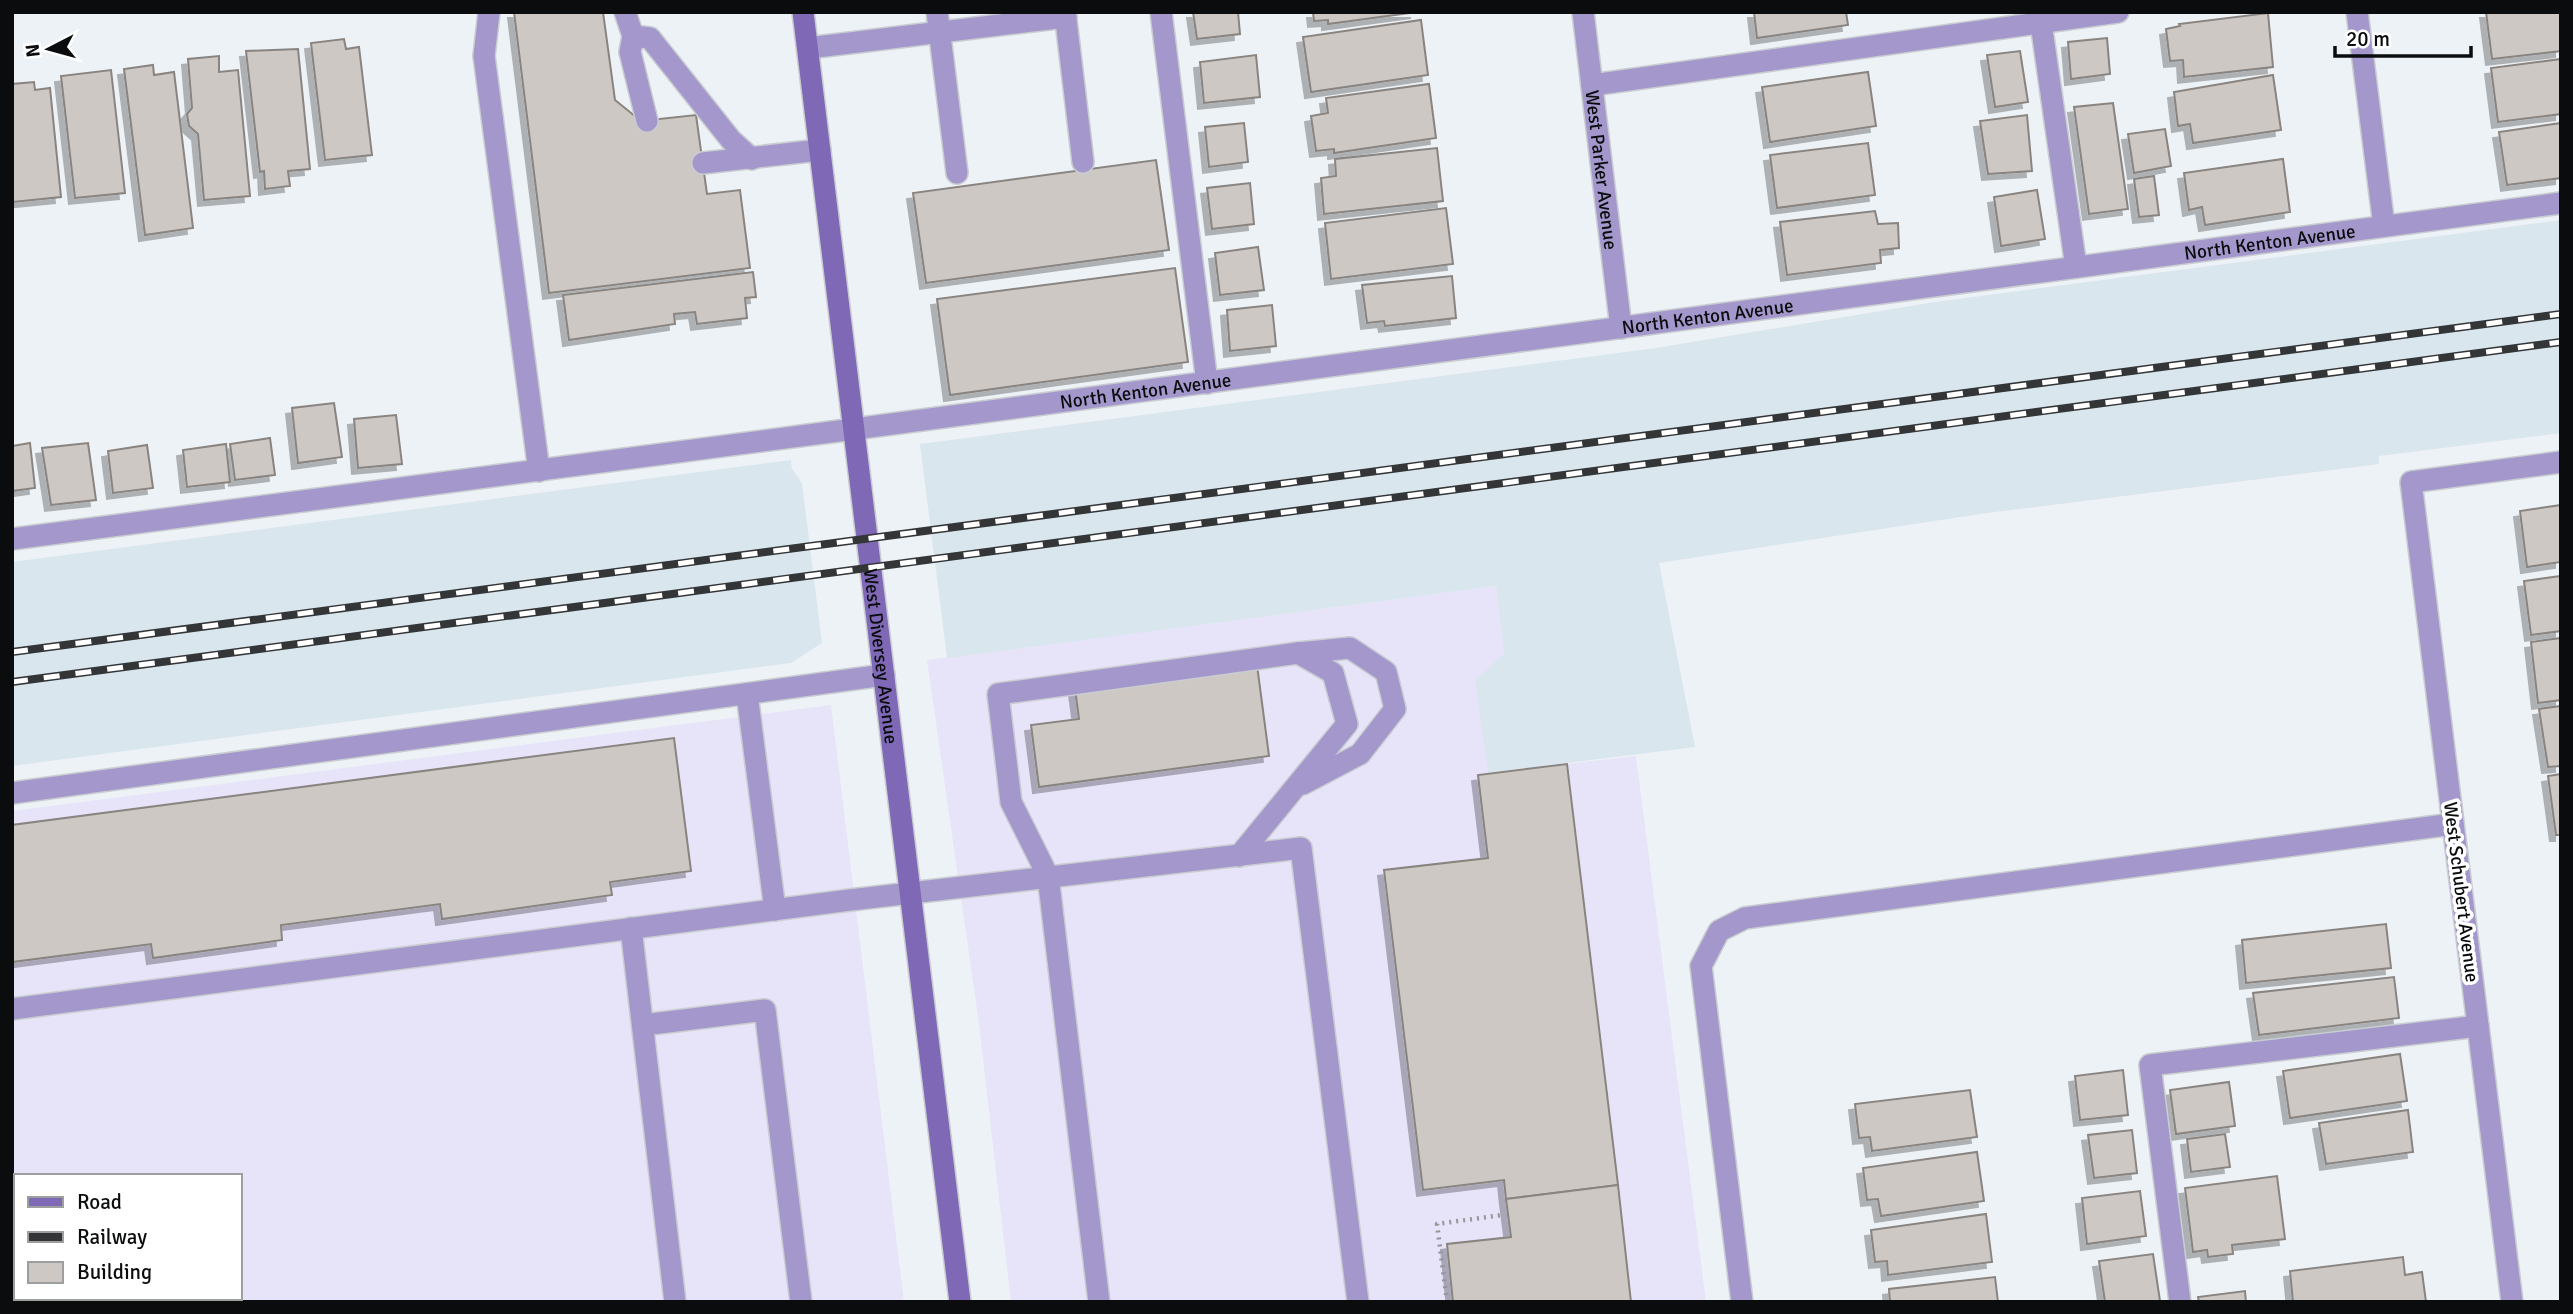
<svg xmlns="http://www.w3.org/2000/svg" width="2573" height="1314" viewBox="0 0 2573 1314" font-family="Signika,sans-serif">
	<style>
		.commercial { fill: #e7e4fa; fill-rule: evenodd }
		.built { fill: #dae6ee }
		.building { fill: #cdc8c4; stroke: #898480; stroke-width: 2; filter: url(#shadow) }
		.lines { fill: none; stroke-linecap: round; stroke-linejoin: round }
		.lane-casing { stroke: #c9cdd1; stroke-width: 24 }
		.street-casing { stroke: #c9cdd1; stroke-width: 24 }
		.secondary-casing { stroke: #c9cdd1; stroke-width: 24 }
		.path { stroke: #939799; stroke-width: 4.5; stroke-dasharray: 2 5; stroke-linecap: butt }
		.lane { stroke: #a397cc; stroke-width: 21 }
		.street { stroke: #a397cc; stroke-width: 21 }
		.secondary { stroke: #7f69b7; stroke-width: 21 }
		.rail-casing { stroke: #333537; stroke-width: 8 }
		.rail { stroke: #fff; stroke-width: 5; stroke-dasharray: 16; stroke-linecap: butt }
		.labels { text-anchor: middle; stroke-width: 7; stroke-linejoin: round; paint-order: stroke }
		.street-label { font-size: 19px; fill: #0a0c0d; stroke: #fff }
	</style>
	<defs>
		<filter id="shadow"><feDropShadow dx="-6" dy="6" stdDeviation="0" flood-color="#0004"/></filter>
	</defs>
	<rect width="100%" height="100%" fill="#edf2f6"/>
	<g class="commercial">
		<polygon points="1496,586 1504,654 1488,773 1636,756 1706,1302 1011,1302 979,1024 927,660"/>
		<path d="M831,705L904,1302H12V811ZM16,1176H240V1298H16Z"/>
	</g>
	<g class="built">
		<polygon points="2561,220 2561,433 2379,456 2379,464 1987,513 1659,563 1695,747 1488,773 1475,680 1504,654 1496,586 947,658 920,444 1656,348 1935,302"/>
		<polygon points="791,460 792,469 802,483 822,643 791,663 12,766 12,562"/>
	</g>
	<g class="building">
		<polygon points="514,12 603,12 615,100 641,121 696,115 707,194 740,190 750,268 549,293"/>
		<polygon points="1193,12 1238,12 1240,34 1197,39"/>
		<polygon points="1313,12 1417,12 1328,24 1328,20 1314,21"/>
		<polygon points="1754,12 1846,12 1848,25 1757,38"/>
		<polygon points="2486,12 2561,12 2561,51 2492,59"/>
		<polygon points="2268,13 2273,67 2184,77 2183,60 2170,61 2166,29 2180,26 2179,24"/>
		<polygon points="1421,20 1428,75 1311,92 1303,37"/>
		<polygon points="2107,38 2110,74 2071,79 2068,42"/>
		<polygon points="344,39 346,49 359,47 372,155 325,160 311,43"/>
		<polygon points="298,49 310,169 288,171 290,186 265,189 264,171 260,172 246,51"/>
		<polygon points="2020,51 2028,102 1995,107 1987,55"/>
		<polygon points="1256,55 1260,97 1204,103 1200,62"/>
		<polygon points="219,56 219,72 238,70 250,196 204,200 198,134 189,126 187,114 192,108 188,59"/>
		<polygon points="2561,59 2561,114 2498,122 2491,68"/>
		<polygon points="153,65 154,75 174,72 193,228 145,235 124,69"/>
		<polygon points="111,70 125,193 75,198 61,76"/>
		<polygon points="1868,72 1876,126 1770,142 1762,87"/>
		<polygon points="2273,75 2281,130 2193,143 2190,124 2178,126 2174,92"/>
		<polygon points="34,82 35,90 50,88 61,197 13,202 12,84"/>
		<polygon points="1429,84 1436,138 1334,153 1334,149 1316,151 1311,116 1328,113 1326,98"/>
		<polygon points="2113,103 2128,209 2089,214 2074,107"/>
		<polygon points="2027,115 2032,171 1988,174 1980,121"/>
		<polygon points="1244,123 1248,162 1209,167 1205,127"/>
		<polygon points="2561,123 2561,178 2507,185 2499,132"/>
		<polygon points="2165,129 2171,166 2134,173 2128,134"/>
		<polygon points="1868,143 1875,195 1777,208 1770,155"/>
		<polygon points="1437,148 1443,201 1324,214 1321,178 1336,176 1335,159"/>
		<polygon points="2283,159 2290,212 2205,225 2202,207 2189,210 2184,173"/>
		<polygon points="1156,160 1169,250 926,283 913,193"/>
		<polygon points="2154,176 2159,215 2139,217 2134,179"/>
		<polygon points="1250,183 1254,224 1212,229 1207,188"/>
		<polygon points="2037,190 2045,239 2001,246 1994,197"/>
		<polygon points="1446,208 1453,264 1331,279 1325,223"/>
		<polygon points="1875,211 1878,224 1898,223 1899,248 1880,250 1881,263 1787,275 1780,222"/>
		<polygon points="1258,247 1264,290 1220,295 1215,253"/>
		<polygon points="1175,268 1188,362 950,395 937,299"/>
		<polygon points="753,272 756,297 745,298 747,318 697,324 695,312 674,314 675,324 569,340 563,295"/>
		<polygon points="1452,276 1456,318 1385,326 1384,321 1367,323 1362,285"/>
		<polygon points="1272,305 1276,346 1230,351 1227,310"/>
		<polygon points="334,403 342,457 298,463 292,408"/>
		<polygon points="396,415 402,464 358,468 354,419"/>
		<polygon points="270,438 275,475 235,480 230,444"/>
		<polygon points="30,443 35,488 12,491 12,446"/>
		<polygon points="88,443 96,500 51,505 42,448"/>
		<polygon points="226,444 230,482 187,487 183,450"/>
		<polygon points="147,445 153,488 113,493 108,451"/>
		<polygon points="2561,505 2561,562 2527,567 2520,511"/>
		<polygon points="2561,576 2561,631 2531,635 2524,581"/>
		<polygon points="2561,638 2561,700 2538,703 2531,642"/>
		<polygon points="1257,665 1269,756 1039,787 1031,725 1079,719 1075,689"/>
		<polygon points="2561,706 2561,766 2548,767 2539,709"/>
		<polygon points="674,738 691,871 610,882 612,895 442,919 440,904 281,925 282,940 153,958 151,944 12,962 12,825"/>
		<polygon points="1567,764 1618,1185 1506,1199 1504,1180 1423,1190 1384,870 1488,858 1478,775"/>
		<polygon points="2561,774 2561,835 2556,835 2548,776"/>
		<polygon points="2386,924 2391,968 2246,983 2242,940"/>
		<polygon points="2394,977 2399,1018 2259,1035 2253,993"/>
		<polygon points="2400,1054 2407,1101 2290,1118 2283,1071"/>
		<polygon points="2123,1070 2128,1115 2080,1120 2075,1076"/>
		<polygon points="2229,1082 2235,1126 2176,1134 2170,1090"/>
		<polygon points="1970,1090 1977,1137 1872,1151 1870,1137 1859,1138 1855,1104"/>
		<polygon points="2408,1110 2413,1152 2326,1164 2319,1123"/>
		<polygon points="2132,1130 2137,1173 2094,1178 2088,1135"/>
		<polygon points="2225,1134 2230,1167 2191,1172 2187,1139"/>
		<polygon points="1977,1152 1984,1201 1881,1216 1878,1199 1867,1200 1863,1168"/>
		<polygon points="2277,1176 2285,1239 2232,1245 2233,1254 2208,1257 2207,1250 2193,1252 2185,1188"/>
		<polygon points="1618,1185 1631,1302 1453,1302 1447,1244 1511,1237 1506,1199"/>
		<polygon points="2140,1191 2146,1236 2087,1244 2082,1198"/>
		<polygon points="1986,1214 1992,1262 1888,1275 1887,1261 1875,1262 1871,1230"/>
		<polygon points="2153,1254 2160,1301 2105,1302 2099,1261"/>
		<polygon points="2403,1257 2405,1275 2422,1272 2426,1302 2293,1302 2290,1271"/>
		<polygon points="1995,1277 1998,1302 1890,1302 1889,1289"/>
		<polygon points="2245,1291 2246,1302 2199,1302 2198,1297"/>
	</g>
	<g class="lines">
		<g class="lane-casing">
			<g id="lane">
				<polyline points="489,12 484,56 539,471"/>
				<polyline points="625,12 633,36 630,52 647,121"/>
				<polyline points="937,12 957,173"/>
				<polyline points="1065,12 1083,162"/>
				<polyline points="1161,12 1207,383"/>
				<polyline points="2041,23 2076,267"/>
				<polyline points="633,36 650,38 731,140 752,159"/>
				<polyline points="808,48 1066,17"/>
				<polyline points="1592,85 2118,12"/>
				<polyline points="703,163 820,150"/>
				<polyline points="12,539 854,429"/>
				<polyline points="1298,653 1350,648 1386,672 1395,709 1360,754 1303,784"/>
				<polyline points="747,694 775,910"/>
				<polyline points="12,793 884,675"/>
				<polyline points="631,928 675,1302"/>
				<polyline points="12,1009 850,900 1301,848 1358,1302"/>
				<polyline points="643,1025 765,1010 801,1302"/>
				<polyline points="1099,1302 1048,876 1011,802 998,694 1298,653 1333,673 1347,724 1239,856"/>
				<polyline points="2180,1302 2150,1065 2478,1026"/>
			</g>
		</g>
		<g class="street-casing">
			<g id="street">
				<path id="s1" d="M1583,12L1621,328"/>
				<polyline points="2357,12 2384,226"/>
				<path id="s2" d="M854,429L2561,203"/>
				<polyline points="1742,1302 1701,966 1719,931 1745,918 2453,824"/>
				<polyline points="2512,1302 2411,482 2561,462"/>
			</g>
		</g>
		<g class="secondary-casing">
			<g id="secondary">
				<path id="s3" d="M803,12L960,1302"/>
			</g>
		</g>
		<polyline class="path" points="1447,1302 1437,1224 1502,1215"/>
		<use href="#lane" class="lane"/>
		<use href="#street" class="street"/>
		<use href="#secondary" class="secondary"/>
		<g class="rail-casing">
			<g id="rail">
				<polyline points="12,652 2561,314"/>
				<polyline points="12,682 2561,342"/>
			</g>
		</g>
		<use href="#rail" class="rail"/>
	</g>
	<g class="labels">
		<g class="street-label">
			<text dy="7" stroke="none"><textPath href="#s1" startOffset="159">West Parker Avenue</textPath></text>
			<text dy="7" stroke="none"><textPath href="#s2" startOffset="1428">North Kenton Avenue</textPath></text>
			<text dy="7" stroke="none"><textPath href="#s2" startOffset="861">North Kenton Avenue</textPath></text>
			<text dy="7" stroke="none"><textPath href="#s2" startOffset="294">North Kenton Avenue</textPath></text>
			<text dy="7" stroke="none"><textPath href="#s3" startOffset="649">West Diversey Avenue</textPath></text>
			<text transform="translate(2462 892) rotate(83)" y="7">West Schubert Avenue</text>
		</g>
	</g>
	<rect width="2573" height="1314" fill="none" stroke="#0a0c0d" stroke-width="28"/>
	<rect x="14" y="1174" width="228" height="126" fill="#ffffff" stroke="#9d9e9e" stroke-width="2"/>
	<rect x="28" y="1197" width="35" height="10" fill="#7f69b7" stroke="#9d9e9e" stroke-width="2"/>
	<text x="77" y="1209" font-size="21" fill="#0a0c0d">Road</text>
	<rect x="28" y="1232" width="35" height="10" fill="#333537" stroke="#9d9e9e" stroke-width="2"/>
	<text x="77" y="1244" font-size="21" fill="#0a0c0d">Railway</text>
	<rect x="28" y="1262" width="35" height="21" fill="#cdc8c4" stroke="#9d9e9e" stroke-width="2"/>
	<text x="77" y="1279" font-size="21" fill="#0a0c0d">Building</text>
	<g transform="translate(49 49) rotate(264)" stroke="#ffffff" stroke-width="5" paint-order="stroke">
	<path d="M0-5L12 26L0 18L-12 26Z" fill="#0a0c0d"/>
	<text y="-10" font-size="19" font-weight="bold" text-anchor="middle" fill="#0a0c0d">N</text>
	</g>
	<path d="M2335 46v10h136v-10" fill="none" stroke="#0a0c0d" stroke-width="3.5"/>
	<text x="2346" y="46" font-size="21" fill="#0a0c0d" stroke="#ffffff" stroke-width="5" paint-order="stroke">20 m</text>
</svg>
